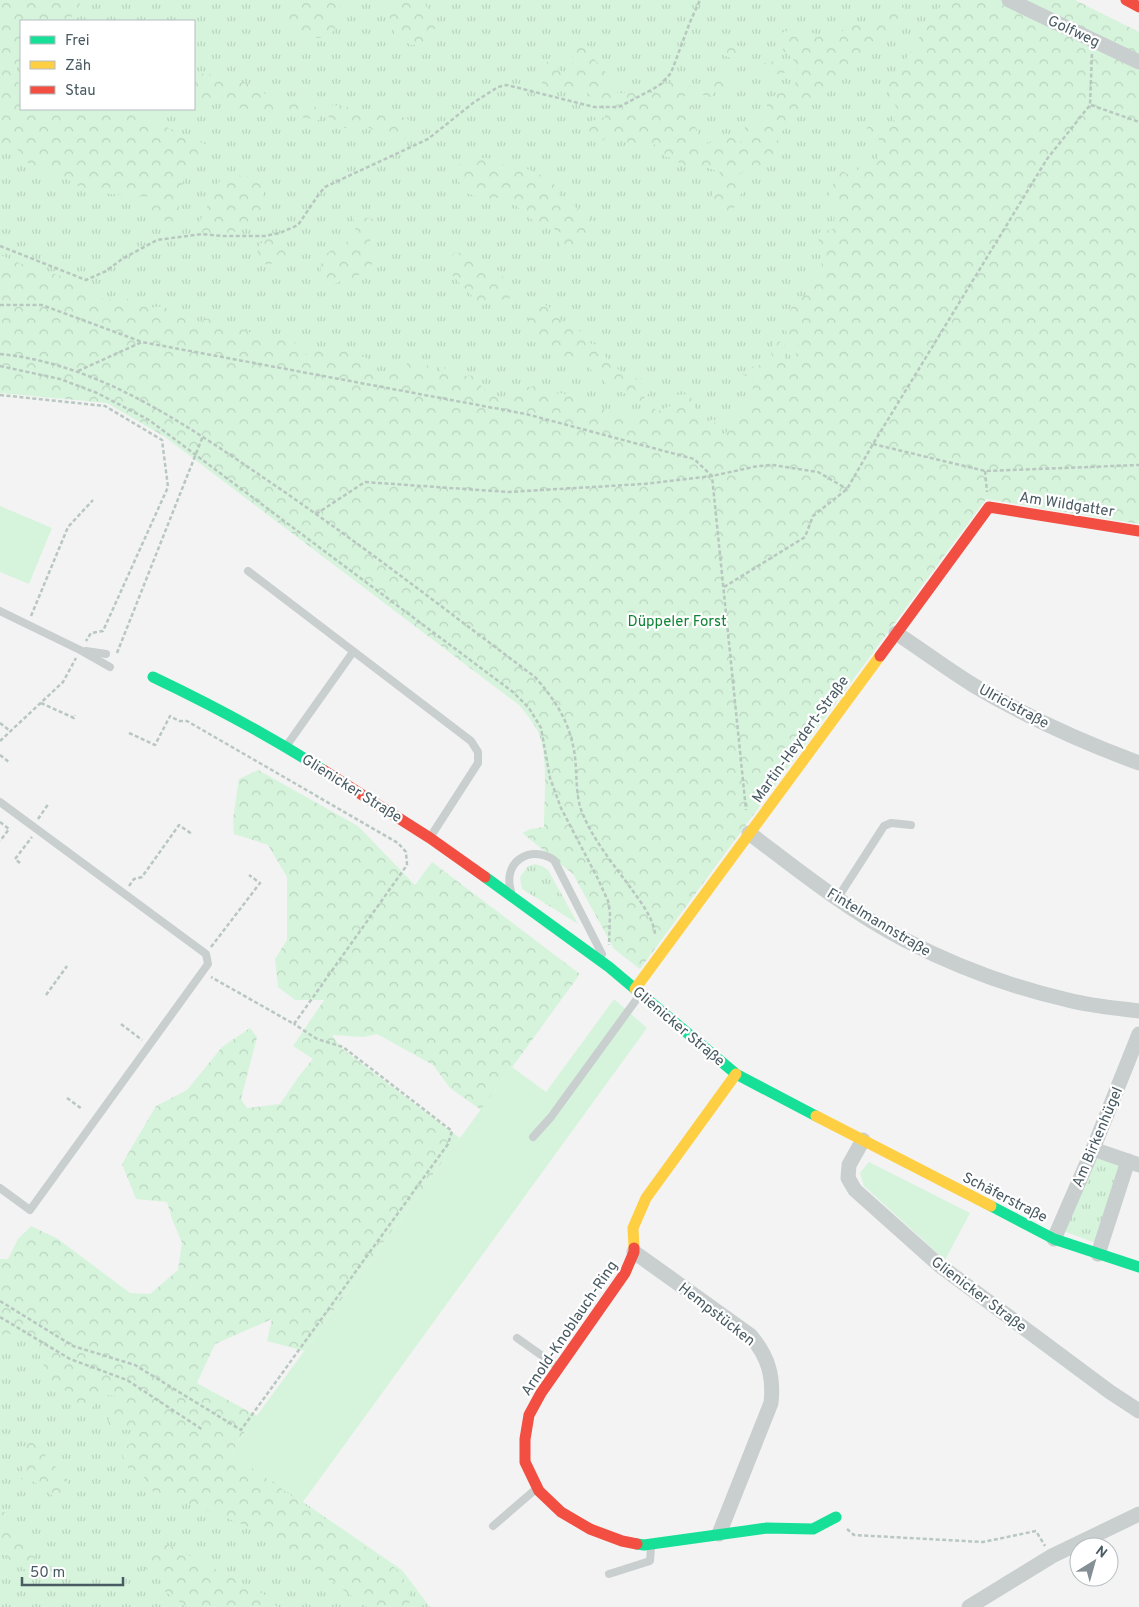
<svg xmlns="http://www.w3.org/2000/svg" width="1139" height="1607" viewBox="0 0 1139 1607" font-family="Overpass,sans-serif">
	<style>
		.grass { fill: url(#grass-tufts); fill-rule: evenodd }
		.forest { fill: url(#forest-crowns) }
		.green { fill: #d6f4dc }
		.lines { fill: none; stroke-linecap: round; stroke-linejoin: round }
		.path { stroke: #b8c7c0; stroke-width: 2.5; stroke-dasharray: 4 2.5; stroke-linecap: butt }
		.lane { stroke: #c9cecf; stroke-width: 8 }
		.street { stroke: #c9cecf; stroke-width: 15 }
		.fast { stroke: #16e098; stroke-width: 11 }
		.slow { stroke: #ffcf43; stroke-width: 11 }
		.jam { stroke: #f24e42; stroke-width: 11 }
		.labels { text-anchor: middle; stroke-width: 4.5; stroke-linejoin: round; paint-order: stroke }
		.street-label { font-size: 15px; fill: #485a62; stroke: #fff }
		.park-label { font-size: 15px; fill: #108534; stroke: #fff }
	</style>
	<defs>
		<pattern id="grass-tufts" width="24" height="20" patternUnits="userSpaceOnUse" patternTransform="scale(1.25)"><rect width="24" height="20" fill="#d6f4dc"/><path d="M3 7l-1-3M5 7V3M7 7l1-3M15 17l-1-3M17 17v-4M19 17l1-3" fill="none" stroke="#b9d3bf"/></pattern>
		<pattern id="forest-crowns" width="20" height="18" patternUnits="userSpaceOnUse" patternTransform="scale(1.25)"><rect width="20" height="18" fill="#d6f4dc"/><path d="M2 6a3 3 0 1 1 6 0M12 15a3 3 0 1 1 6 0" fill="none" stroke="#b9d3bf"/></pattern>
	</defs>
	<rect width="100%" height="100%" fill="#f3f3f3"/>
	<g class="grass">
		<path d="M0,0H992L750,456L95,311L0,272ZM21,21H194V109H21Z"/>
		<polygon points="535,864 542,866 548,870 578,924 522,889 520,877 528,866"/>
		<polygon points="1097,1158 1120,1164 1096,1243 1063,1231"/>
		<polygon points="0,1306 232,1453 402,1570 430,1607 0,1607"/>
	</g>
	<g class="forest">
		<polygon points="0,0 81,0 79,7 68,21 21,21 21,65 13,67 11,75 21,85 21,109 61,109 65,114 135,113 209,146 185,168 177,222 150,219 150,197 84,192 75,183 29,164 15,147 0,143"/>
		<polygon points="293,0 342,0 338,14 337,26 328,37 317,38 296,36 282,15"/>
		<polygon points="388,0 423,0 436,26 427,44 411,45 395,36 386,5"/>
		<path d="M947,0H1075L1139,32V524L986,499L640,969L614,949L573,874L522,833L531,829L544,827C544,802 548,761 540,737C536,725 527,715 519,705L165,437L107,403L0,393V255L34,269L78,280L88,289L103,291L102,303L113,298L128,299L148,308L165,306L172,316L186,314L198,327L205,319L217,318L218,325L243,329L263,339C286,331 291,338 305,355L322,347L339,348L369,359L373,373L377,371L402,374L410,358L418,356L438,375L441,365L454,377L477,375L482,380L481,389L494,391L498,400H513L520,393L518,389L534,386L556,394L561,393L587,401L611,413L642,416L653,408L658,411L675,404L677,395L690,394L700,420L704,423L714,419L716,425L711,438L728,441L726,433L741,409L750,405L751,399L747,396L753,393L752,378L741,374L755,365L777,366L771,353L773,338L785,345V365H789L792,356L803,349L789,339L785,328L793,302L811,292L807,287L822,268L818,233L837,228L834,220L839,211L828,198L830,189L842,171L849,175L857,173L860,165L877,159L879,139L868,140L866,129L871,124L896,123L893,119L899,113L887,89L936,11Z"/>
		<path d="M905,7L889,33L846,67L840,83L820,98H809L799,105L797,116L779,134L778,141L785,147L780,158L742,172L736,179L742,192L735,207L723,214L711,210L709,203L720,172L699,165L680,166L677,158L666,157L655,144L649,149L630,144L618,134L612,133L601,142L582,138L588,122L605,117L604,106L586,92L545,87L538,77L551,56L559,70L566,73L573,67L572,52L581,43L593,48L595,60L611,78L610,87L616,93H655L676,79L692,87L683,98L693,107L694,124L703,146C722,137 721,129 741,143L747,119L761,122L767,118V99C774,95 786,92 792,87C804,75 796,57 783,51V32L792,29L804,35L814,33L818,38L819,34H825L831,40L849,26L875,19L889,9Z"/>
		<polygon points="730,43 748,49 750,56 731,58 721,54 722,48"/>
		<polygon points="780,60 787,64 788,72 774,75 763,68 764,63"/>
		<polygon points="194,73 221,75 258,87 263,93 288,101 309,102 318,109 319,120 219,105 212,99 194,97"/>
		<polygon points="721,76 739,76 727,90 718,88 711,97 699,94 714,79"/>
		<path d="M333,105L354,108L359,112C382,108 391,112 412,121L415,126L411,135L400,141L386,138L368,127L345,128L326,115Z"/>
		<polygon points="467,158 488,158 518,171 525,168 552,180 559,195 599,225 579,249 559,249 561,233 544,223 537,224 506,197 485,199 465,193 457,178 460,164"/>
		<path d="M227,170L241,176H249L264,188C263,194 264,203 262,208C253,225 234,233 217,240L196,230L216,187Z"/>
		<path d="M353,215L373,219L370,237L372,265L351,281H341L331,285L323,280C314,252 336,248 357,237Z"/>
		<path d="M271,235L287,240V257L268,265L258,262C256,246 258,245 271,235Z"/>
		<polygon points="455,252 465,254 479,270 498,270 517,297 480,304 449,272 450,257"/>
		<path d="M537,299L554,311L565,326L575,325L589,343L601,346C603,360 623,375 637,380L643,377L649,393L641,401L609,386L581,361L554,358L545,350L542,337L527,324Z"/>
		<polygon points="258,770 358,826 415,885 432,862 580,974 481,1110 450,1088 433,1065 377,1034 364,1037 332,1035 341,1048 460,1138 304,1351 267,1341 272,1319 215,1344 197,1383 257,1416 239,1440 232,1454 402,1573 411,1601 405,1607 367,1607 277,1542 242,1524 187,1503 155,1495 141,1473 131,1474 120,1450 133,1442 142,1428 124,1430 107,1424 119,1396 103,1395 85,1415 74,1410 70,1393 50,1382 33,1337 8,1334 0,1335 0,1259 8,1259 18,1239 31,1226 58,1239 130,1293 150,1294 178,1270 182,1243 172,1219 167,1202 136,1199 122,1164 156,1106 187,1090 222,1047 250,1028 257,1037 241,1099 247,1108 280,1104 299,1076 313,1059 293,1046 324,1000 295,1000 278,987 275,959 287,940 287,877 268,845 234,834 233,819 239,779"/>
		<polygon points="27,1442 44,1443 46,1460 59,1469 72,1489 68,1495 59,1501 35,1482 21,1479"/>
		<path d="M0,1511L8,1513C13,1532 19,1534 35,1544L30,1549L35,1553L34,1575L5,1557L4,1540L0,1541Z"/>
		<polygon points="159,1540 267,1596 277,1607 187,1607 164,1591 158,1576 143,1567 138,1556"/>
	</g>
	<g class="green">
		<polygon points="0,506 52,528 29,584 0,572"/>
		<polygon points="614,999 647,1028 303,1502 232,1454 239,1440 512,1067 546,1092"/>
		<polygon points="869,1162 970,1213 945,1260 864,1186 860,1173"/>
	</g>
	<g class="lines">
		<g class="path">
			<polyline points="1091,105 1139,122"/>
			<polyline points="0,246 86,280 106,271 122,259 157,240 202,234 222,236 264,236 280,233 298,225 319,194 325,187 428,139 473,103 498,87 507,85 594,107 619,107 653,89 661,84 671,73 690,22 700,0"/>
			<polyline points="0,305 42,305 142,342"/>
			<path d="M0,354C101,364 189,427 270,482C361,544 447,611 535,677C555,700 568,719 574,750C578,773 574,796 584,817C595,842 614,865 630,887C640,901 653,917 655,934"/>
			<polyline points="0,366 60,379 97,393 149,420 513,692 529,708 541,728 550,778 561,808 598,879 608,901 610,913 609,945"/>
			<polyline points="78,371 142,342 526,414 694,459 712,476 746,810"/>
			<polyline points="0,395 105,406 162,440 168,487 103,631 91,633 86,641"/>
			<polyline points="873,444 985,471 1139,465"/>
			<polyline points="985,471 987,492"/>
			<polyline points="316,514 365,482 508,492 643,484 712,476 758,466 773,465 818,472 847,489"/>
			<polyline points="724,587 805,537 813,516 847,489 873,444 1047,159 1090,105 1092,53"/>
			<polyline points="31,616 68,527 93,500"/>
			<polyline points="117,653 203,436"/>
			<polyline points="41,703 74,718 75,715"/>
			<polyline points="0,723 10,731"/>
			<polyline points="129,733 155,745 170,716 179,721 187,721 398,843 406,852 407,865 294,1024 211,977"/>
			<polyline points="0,741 63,682 76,658"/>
			<polyline points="0,755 10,763"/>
			<polyline points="38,819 49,803"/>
			<polyline points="0,822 9,829 0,841"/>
			<polyline points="20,863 15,859 32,837"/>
			<polyline points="129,886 134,879 142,877 179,825 192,834"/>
			<polyline points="211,947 260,883 249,875"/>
			<polyline points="46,995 67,966"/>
			<polyline points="121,1024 142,1040"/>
			<polyline points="67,1098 82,1109"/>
			<polyline points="0,1301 73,1346 135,1365 241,1430 448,1144 452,1131 343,1047 317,1039 294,1024"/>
			<polyline points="0,1317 70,1359 127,1380 203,1430"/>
			<polyline points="847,1529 854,1535 983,1542 1036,1531 1045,1546"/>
		</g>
		<g class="lane">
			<polyline points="248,571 471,741 478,752 478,763 431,836"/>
			<polyline points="0,611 80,650 110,667"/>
			<polyline points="86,651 106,654"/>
			<polyline points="287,745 353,652"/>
			<polyline points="0,802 206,954 208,964 30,1210 0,1188"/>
			<path d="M511,891C502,862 530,844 554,860L602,954"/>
			<polyline points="837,899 884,826 891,823 911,825"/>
			<polyline points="533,1137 551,1117 639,996"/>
			<polyline points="517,1338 558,1367"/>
			<polyline points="493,1526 536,1489"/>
			<polyline points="609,1574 650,1561 651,1547"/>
		</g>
		<g class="street">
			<polyline points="1009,0 1139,62"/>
			<path d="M896,633C922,650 947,669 973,685C1025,716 1082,742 1139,763"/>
			<path d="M749,833C799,871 849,911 905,940C957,967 1011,987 1068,1000C1091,1006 1115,1008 1139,1011"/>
			<polyline points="863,1140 849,1165 848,1178 855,1190 939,1265 1110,1392 1139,1411"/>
			<polyline points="1093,1149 1139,1165"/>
			<polyline points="1054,1239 1093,1149 1139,1034"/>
			<path d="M634,1252L750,1335C768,1356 774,1376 771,1403L719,1534"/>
			<polyline points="1098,1254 1128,1161"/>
			<polyline points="969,1607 1052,1556 1139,1514"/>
		</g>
		<g class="fast">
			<path d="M153,677C212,705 268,735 323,770"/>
			<polyline points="485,877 609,967 736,1074 816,1116"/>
			<polyline points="991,1206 1054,1239 1139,1267"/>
			<polyline points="637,1544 644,1545 767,1528 813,1529 836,1517"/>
		</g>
		<g class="slow">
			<polyline points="635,989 880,656"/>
			<polyline points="816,1116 991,1206"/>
			<polyline points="634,1248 633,1228 646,1198 736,1074"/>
		</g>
		<g class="jam">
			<polyline points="1126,0 1139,7"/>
			<polyline points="880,656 989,507 1139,531"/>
			<polyline points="323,770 430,838 485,877"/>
			<polyline points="634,1248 634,1252 625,1273 541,1393 529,1415 525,1439 525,1462 539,1491 561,1512 590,1529 622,1541 637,1544"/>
		</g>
	</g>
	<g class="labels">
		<g class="street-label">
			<text transform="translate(1074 31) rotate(25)" y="5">Golfweg</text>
			<text transform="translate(1067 504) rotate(9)" y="5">Am Wildgatter</text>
			<text transform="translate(1014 706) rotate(28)" y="5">Ulricistraße</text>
			<text transform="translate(800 739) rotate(-54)" y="5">Martin-Heydert-Straße</text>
			<text transform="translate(352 788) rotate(32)" y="5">Glienicker Straße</text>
			<text transform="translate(879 922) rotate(31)" y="5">Fintelmannstraße</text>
			<text transform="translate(679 1026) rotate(40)" y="5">Glienicker Straße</text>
			<text transform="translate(1097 1137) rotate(-67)" y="5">Am Birkenhügel</text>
			<text transform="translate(1005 1197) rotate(27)" y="5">Schäferstraße</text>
			<text transform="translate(979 1294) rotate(37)" y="5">Glienicker Straße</text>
			<text transform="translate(717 1314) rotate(38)" y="5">Hempstücken</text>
			<text transform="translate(569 1328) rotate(-56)" y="5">Arnold-Knoblauch-Ring</text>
		</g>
		<g class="park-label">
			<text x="677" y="626">Düppeler Forst</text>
		</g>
	</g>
	<rect x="20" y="20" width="175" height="90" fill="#ffffff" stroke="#b6bdc0"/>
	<rect x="30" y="36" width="25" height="8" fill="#16e098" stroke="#b6bdc0"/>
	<text x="65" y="45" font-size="15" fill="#485a62">Frei</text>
	<rect x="30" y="61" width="25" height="8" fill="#ffcf43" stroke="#b6bdc0"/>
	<text x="65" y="70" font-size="15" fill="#485a62">Zäh</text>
	<rect x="30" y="86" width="25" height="8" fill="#f24e42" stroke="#b6bdc0"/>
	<text x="65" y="95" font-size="15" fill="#485a62">Stau</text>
	<g transform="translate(1094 1562) rotate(37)"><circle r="24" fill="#ffffff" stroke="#b6bdc0"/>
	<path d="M0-4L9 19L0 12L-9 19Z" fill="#849095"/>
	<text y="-8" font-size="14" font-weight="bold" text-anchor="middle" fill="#485a62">N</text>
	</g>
	<path d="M22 1577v8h101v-8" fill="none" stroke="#485a62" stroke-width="2.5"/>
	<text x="30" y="1577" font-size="15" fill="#485a62" stroke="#ffffff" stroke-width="4" paint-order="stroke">50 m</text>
</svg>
